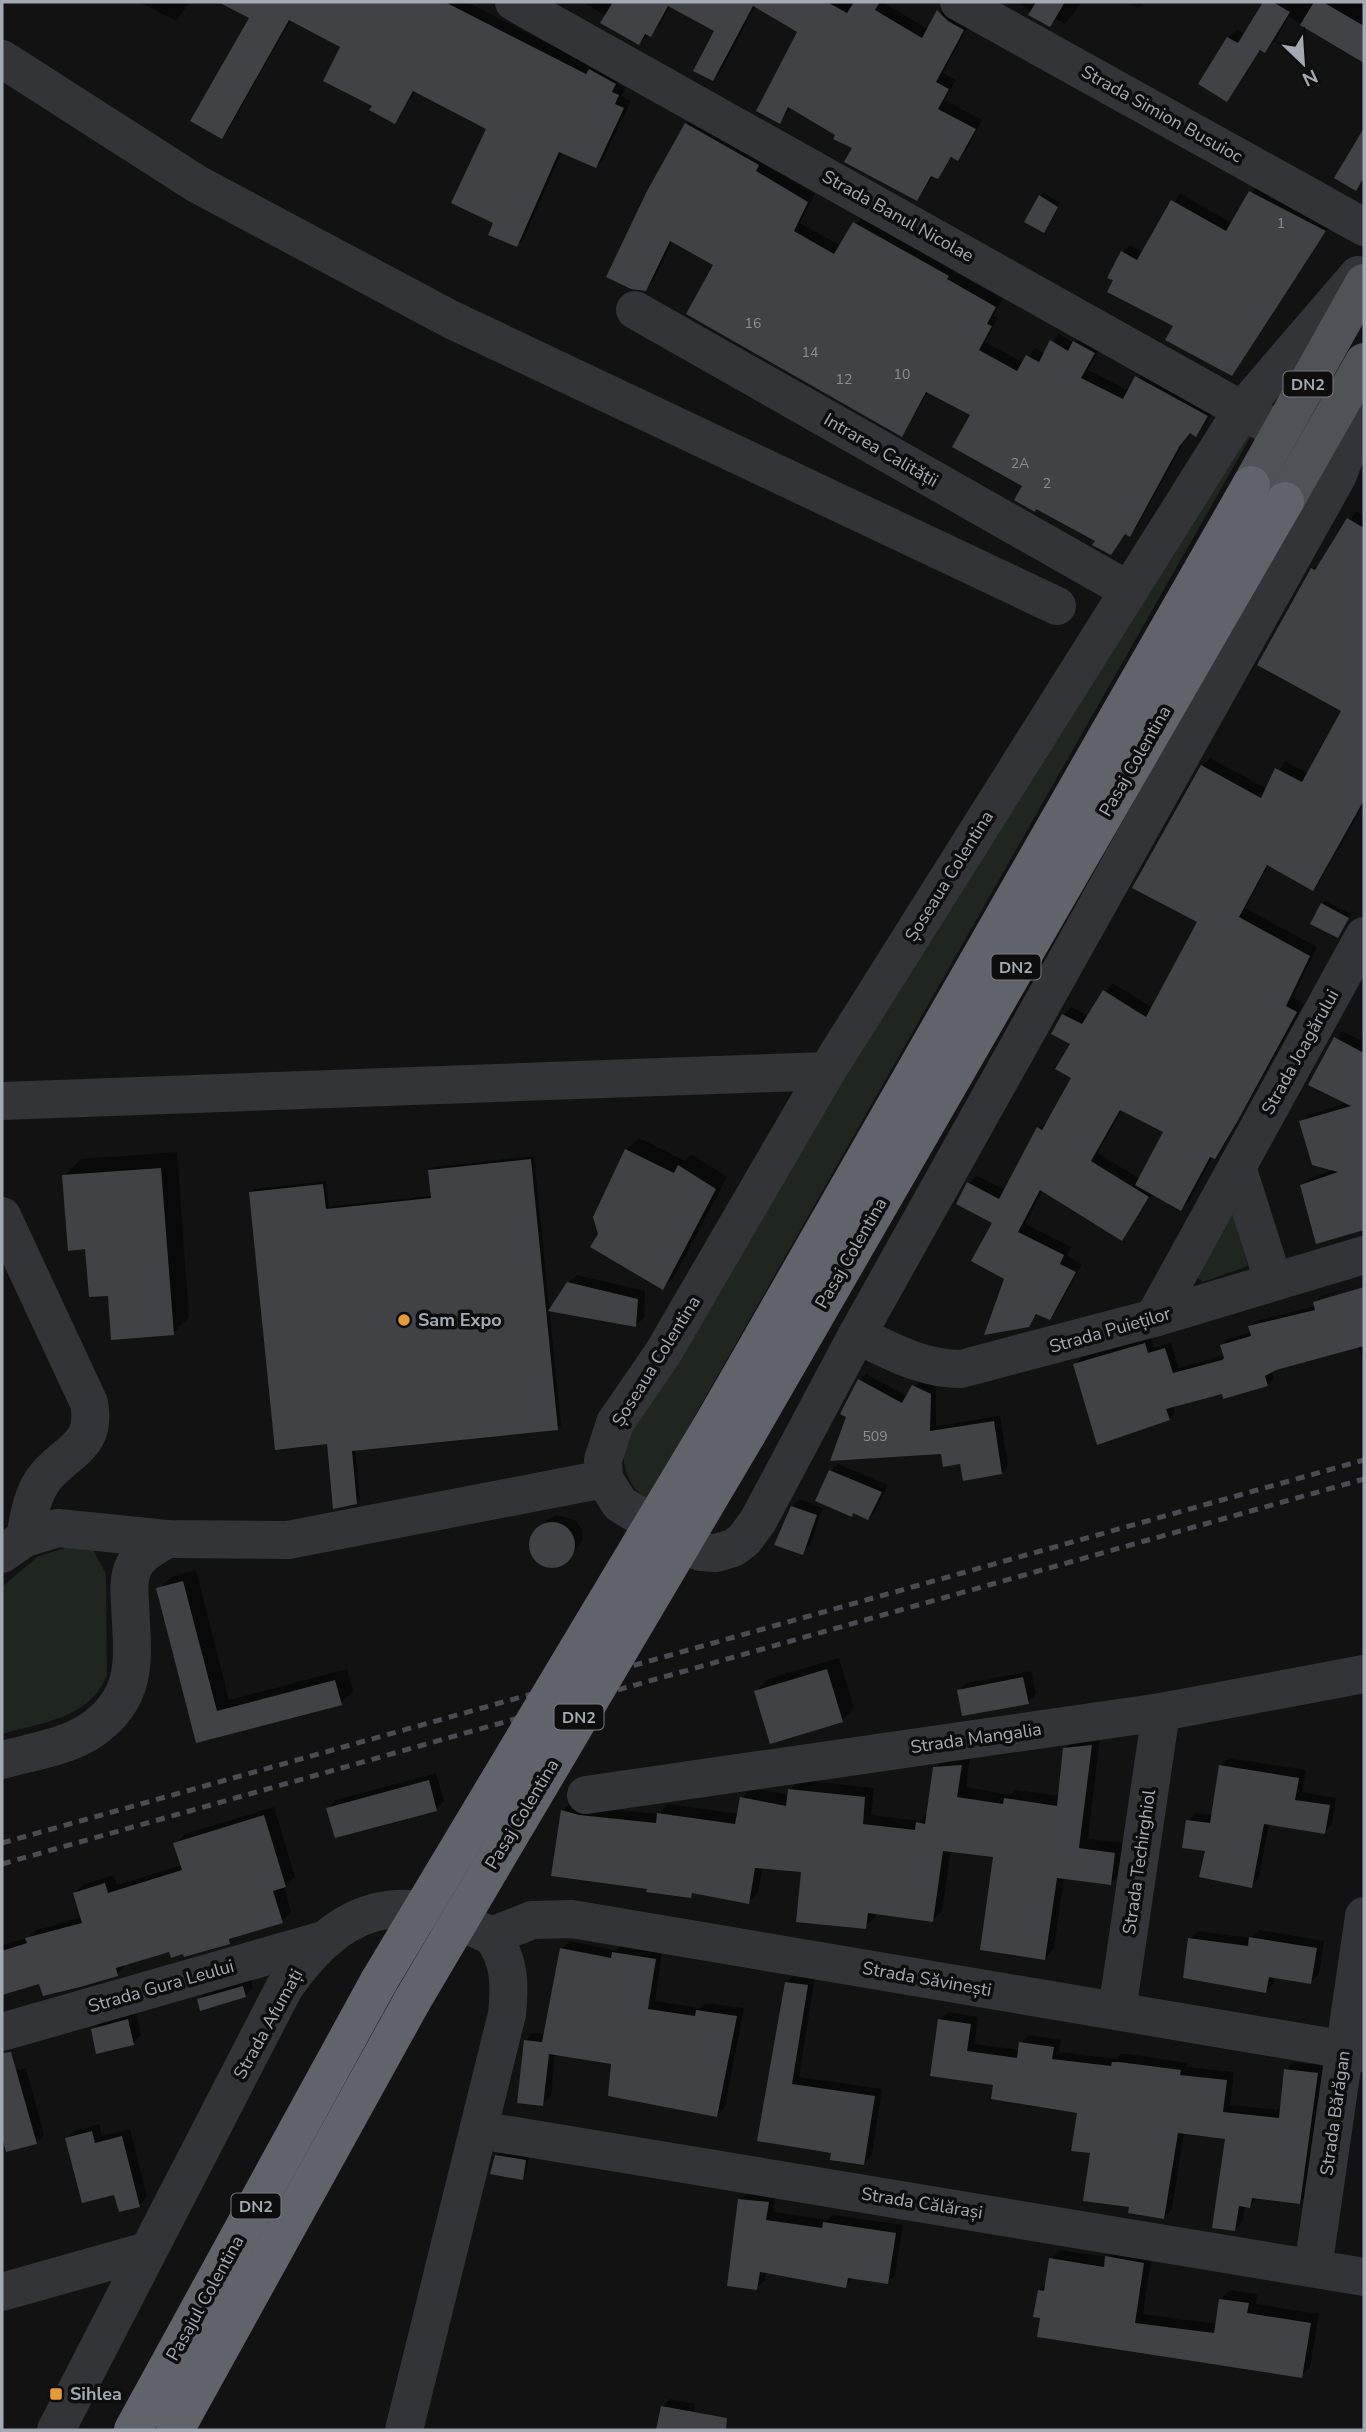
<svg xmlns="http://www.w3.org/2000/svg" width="1366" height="2432" viewBox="0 0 1366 2432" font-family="'Nunito Sans',sans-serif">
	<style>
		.green { fill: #1e261f }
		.shadow { fill: #0007; fill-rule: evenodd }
		.building { fill: #414246 }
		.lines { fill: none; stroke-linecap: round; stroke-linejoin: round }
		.minor { stroke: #333438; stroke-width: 38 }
		.major { stroke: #4f5257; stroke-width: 38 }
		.highway { stroke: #606369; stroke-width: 38 }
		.rail { stroke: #4a4c51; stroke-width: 5; stroke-dasharray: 9 7; stroke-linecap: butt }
		.highway-bridge { stroke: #606369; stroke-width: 38 }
		.poi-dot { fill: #e49c39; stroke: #0d0d0e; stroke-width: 2.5 }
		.labels { text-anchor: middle; stroke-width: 7; stroke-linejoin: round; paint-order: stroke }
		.number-label { font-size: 14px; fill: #8b9098 }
		.shield { fill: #0d0d0e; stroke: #777b82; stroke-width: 2 }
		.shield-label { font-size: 16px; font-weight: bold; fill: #a4aab3 }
		.street-label { font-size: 18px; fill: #a4aab3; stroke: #0d0d0e }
		.poi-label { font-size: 18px; font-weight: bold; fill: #a4aab3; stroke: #0d0d0e; text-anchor: start }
	</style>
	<rect width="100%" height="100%" fill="#121213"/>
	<g class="green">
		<path d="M1239,429L1251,436L647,1500C627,1484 621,1466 624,1441Z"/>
		<polygon points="1230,1203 1248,1266 1203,1282 1195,1276"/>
		<path d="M77,1544L92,1548L106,1574L107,1676C89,1719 42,1722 2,1734V1587L37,1557Z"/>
	</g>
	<g class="shadow">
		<polygon points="139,2 190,2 176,21"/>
		<polygon points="247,2 467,2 594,67 622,76 618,84 625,88 621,96 631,101 603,159 596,166 562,151 524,238 517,245 495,222 488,129 415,91 395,122 374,105 342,47 291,19 229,129 222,137 251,18 241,12"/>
		<polygon points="583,2 849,2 854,5 856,2 883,2 929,30 947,3 971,21 943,73 956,80 944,100 982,120 966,151 958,159 953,156 938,177 934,175 917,199 838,134 791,107 780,121 799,32 755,6 721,71 713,79 716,30 670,6 659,26 639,43 606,16"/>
		<polygon points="1018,2 1082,2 1065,24 1056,19 1049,25"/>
		<polygon points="1128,2 1145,2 1138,8"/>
		<polygon points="1263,2 1364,2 1364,61 1289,17 1273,43 1265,51 1262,49 1227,100 1228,38 1237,30 1245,34"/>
		<polygon points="694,117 765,157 762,163 815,194 800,223 841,246 862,216 955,268 953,271 1003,299 993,316 998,318 985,342 1024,363 1035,348 1045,354 1059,334 1074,343 1082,335 1101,345 1088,370 1129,391 1144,370 1214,408 1204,427 1196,435 1191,432 1186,438 1137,527 1129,535 1127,533 1111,553 1025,486 973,414 929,391 902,434 716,264 673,241 653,281 645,289 686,124"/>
		<polygon points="1258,184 1332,223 1232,374 1115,279 1122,253 1130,245 1143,252 1180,193 1233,224"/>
		<polygon points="1044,193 1060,203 1047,227 1040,196"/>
		<path d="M1356,511L1364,516V803L1320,881L1313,889L1269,865L1245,908L1317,947L1293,997L1304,1004L1222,1149L1213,1156L1189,1201L1181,1209L1153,1193L1122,1238L1043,1190L1025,1224L1071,1247L1067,1256L1082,1264L1057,1310L1049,1317L1039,1313L1028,1325L1006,1278L994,1222L969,1183L977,1176L1005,1190L1039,1128L1048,1122L1073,1078L1072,1043L1063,1015L1071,1007L1089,1016L1112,983L1153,1008L1199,921L1202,766L1210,758L1267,789L1285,761L1309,774L1344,710L1312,569L1322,563ZM1122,1109L1166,1132L1140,1179L1098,1153Z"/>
		<polygon points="1326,901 1351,914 1341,933 1322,904"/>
		<polygon points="1342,1031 1360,1040 1364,1031 1364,1228 1317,1242 1301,1186 1309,1179 1336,1169 1301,1122 1308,1115 1348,1103 1310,1084"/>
		<polygon points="639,1138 685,1161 691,1154 727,1177 675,1275 663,1288 600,1235 626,1150"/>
		<polygon points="177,1152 189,1317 173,1333 110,1294 87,1247 64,1176 81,1159"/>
		<polygon points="534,1156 561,1425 557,1429 355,1449 360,1499 356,1503 328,1442 250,1192 254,1189 326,1181 329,1206 433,1196 430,1170 433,1167"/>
		<polygon points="577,1275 645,1291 644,1318 636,1325 568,1283"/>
		<polygon points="1364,1284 1320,1298 1320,1302 1364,1289 1364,1355 1361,1356 1358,1346 1271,1371 1274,1378 1268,1384 1224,1397 1223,1391 1173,1406 1175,1413 1169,1419 1075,1364 1081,1358 1151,1338 1154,1348 1171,1343 1179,1368 1225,1355 1222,1345 1228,1339 1252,1332 1250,1327 1256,1321 1316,1306 1315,1302 1321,1296"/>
		<polygon points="866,1374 908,1397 920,1379 936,1387 936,1426 1000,1416 1008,1466 1001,1473 961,1462 943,1453 860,1380"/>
		<polygon points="838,1464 888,1485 875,1511 868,1518 855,1512 851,1515 831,1471"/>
		<polygon points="800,1499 823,1508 810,1545 802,1553 792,1507"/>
		<polygon points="556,1515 575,1520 582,1530 582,1541 569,1559 550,1567 541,1563 531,1549 532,1538 547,1520"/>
		<polygon points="196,1570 229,1700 347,1669 353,1691 341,1703 198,1741 158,1589 171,1577"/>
		<polygon points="839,1658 854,1708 842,1720 756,1691 768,1679"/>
		<polygon points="1031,1671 1036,1694 1028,1702 959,1691 967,1683"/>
		<polygon points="1100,1736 1088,1839 1124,1843 1120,1873 1111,1883 1064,1877 1054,1948 1045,1958 995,1856 951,1850 942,1911 932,1920 876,1912 875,1917 865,1927 803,1870 763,1867 758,1892 748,1902 695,1892 690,1896 649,1887 562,1811 572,1801 589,1807 659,1814 668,1804 739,1814 742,1798 751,1788 789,1795 789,1790 799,1780 874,1788 871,1815 920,1821 927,1813 935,1768 945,1758 970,1756 966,1787 1010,1795 1016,1790 1060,1796 1065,1749 1075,1739"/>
		<polygon points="1229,1758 1306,1770 1302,1792 1336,1798 1332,1825 1324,1832 1269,1823 1259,1878 1251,1886 1207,1850 1188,1821 1195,1813 1213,1815 1221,1765"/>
		<polygon points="436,1773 444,1801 436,1809 328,1808 336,1800"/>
		<polygon points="274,1807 295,1877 284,1886 291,1912 282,1921 237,1935 229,1942 184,1952 170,1950 126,1963 117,1974 40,1982 2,1994 2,1945 29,1937 37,1930 82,1917 75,1893 84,1884 114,1875 117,1885 182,1865 175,1844 185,1834"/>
		<polygon points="1259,1930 1324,1941 1319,1974 1311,1982 1275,1976 1274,1983 1266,1991 1190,1939 1198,1931 1251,1938"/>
		<polygon points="570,1941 617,1951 622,1945 662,1952 655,2001 700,2008 705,2003 744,2008 725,2107 717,2115 613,2062 555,2053 551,2096 543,2104 525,2041 533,2033 545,2034 562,1949"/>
		<polygon points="795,1974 815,1977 799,2077 882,2089 872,2155 864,2163 833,2151 759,2139 787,1982"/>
		<polygon points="251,1979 253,1988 245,1996 199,2000 206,1992"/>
		<polygon points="136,2012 141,2035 133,2043 93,2030 101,2022"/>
		<polygon points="948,2012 978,2017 974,2044 1020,2050 1021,2043 1029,2035 1061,2040 1059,2052 1117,2059 1121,2054 1128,2054 1188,2063 1187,2067 1234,2072 1230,2105 1282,2110 1286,2070 1294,2062 1325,2066 1307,2194 1300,2202 1258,2197 1250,2206 1245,2205 1243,2221 1235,2229 1227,2137 1184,2132 1172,2209 1164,2217 1131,2206 1092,2152 1079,2112 995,2083 940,2020"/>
		<polygon points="26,2068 44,2135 36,2143 7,2150 2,2130 2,2078 7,2073"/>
		<polygon points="99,2124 102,2136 130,2129 147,2197 139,2205 115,2193 67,2139 75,2131"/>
		<polygon points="500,2152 529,2157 526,2174 522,2178 496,2156"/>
		<polygon points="748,2192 776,2195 773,2212 827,2220 833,2215 903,2225 895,2275 887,2283 854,2277 845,2286 766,2271 765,2280 757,2288 740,2200"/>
		<polygon points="1116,2248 1152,2254 1143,2314 1217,2324 1221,2299 1230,2290 1257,2294 1256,2304 1319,2314 1310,2367 1301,2376 1042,2317 1039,2291 1047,2283 1051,2259 1060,2250 1107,2257"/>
		<polygon points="670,2399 695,2404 690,2430 658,2430 662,2407"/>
	</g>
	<g class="building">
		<polygon points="218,2 445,2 586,74 589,69 616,84 612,92 619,95 615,104 624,108 596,168 559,152 517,247 488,235 493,223 451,203 486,129 413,91 395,124 369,110 372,106 323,81 340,47 289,20 222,139 190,121 249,18"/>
		<polygon points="613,2 827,2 847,13 854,2 880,2 875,10 922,38 937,10 948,21 964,30 936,82 949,89 938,109 976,129 958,161 951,157 938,179 931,176 917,201 844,162 852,148 833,139 835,135 788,107 780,124 756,111 797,32 753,6 713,81 693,71 714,31 668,6 651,37 645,34 639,45 600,23"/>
		<polygon points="1036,2 1065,2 1050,27 1028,15"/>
		<polygon points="1263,2 1273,2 1290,12 1265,53 1260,50 1227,102 1198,84 1227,37 1238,43"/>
		<polygon points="1314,2 1323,2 1364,26 1364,63 1300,25"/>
		<polygon points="685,123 759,165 756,171 808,202 794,231 834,254 853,222 949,276 947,279 996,307 987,324 992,326 979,350 1017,371 1026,355 1039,362 1050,340 1068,351 1073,341 1095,353 1081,378 1123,399 1135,376 1208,416 1196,437 1190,433 1179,447 1130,537 1125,534 1111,555 1092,545 1095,541 1036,509 1035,512 1014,500 1022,486 952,447 970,415 926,392 902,437 686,314 713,265 670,241 646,291 631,289 606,277 647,191"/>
		<polygon points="1364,128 1364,177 1356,191 1334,178"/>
		<polygon points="1249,191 1326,231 1232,376 1165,340 1173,326 1107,292 1113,280 1107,278 1121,251 1137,260 1171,200 1226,231"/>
		<polygon points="1039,195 1058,207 1044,233 1024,222"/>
		<polygon points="1347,518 1364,528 1364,800 1313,891 1267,865 1239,917 1310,956 1286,1006 1297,1012 1237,1122 1215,1159 1210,1157 1181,1211 1135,1185 1163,1132 1120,1110 1091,1161 1149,1197 1122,1241 1040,1190 1018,1232 1064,1255 1060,1264 1076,1272 1050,1320 1036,1314 1029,1327 984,1335 1004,1279 971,1261 992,1223 956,1204 967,1182 999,1199 1037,1127 1042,1130 1071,1078 1055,1069 1070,1044 1051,1034 1062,1014 1082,1024 1103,990 1146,1017 1197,922 1132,888 1201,765 1261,798 1275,768 1302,782 1341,711 1257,665 1311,568 1315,570"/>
		<polygon points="1321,903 1349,918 1338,938 1310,924"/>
		<polygon points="1334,1037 1364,1053 1364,1230 1316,1244 1300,1185 1338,1172 1312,1165 1299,1121 1351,1106 1308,1085"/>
		<polygon points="625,1149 674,1173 678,1165 716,1189 663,1290 590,1247 598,1234 593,1217"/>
		<polygon points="531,1159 558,1430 352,1451 357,1504 333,1509 327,1444 275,1450 249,1192 323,1184 326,1209 431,1198 428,1170"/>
		<polygon points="161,1168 174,1335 111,1340 108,1296 89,1297 85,1249 68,1251 62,1175"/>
		<polygon points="567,1282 638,1299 636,1327 548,1311"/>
		<polygon points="1364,1287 1364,1346 1276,1370 1265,1376 1268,1386 1223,1399 1222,1394 1166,1409 1170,1420 1097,1445 1073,1364 1145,1343 1148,1353 1165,1348 1173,1373 1222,1360 1224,1358 1220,1345 1251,1336 1248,1326 1315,1310 1313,1302"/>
		<polygon points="858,1379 902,1403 912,1385 931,1394 930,1431 994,1421 1002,1474 963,1481 960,1464 943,1467 941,1454 830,1461 846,1417 840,1414"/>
		<polygon points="829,1470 882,1492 868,1520 853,1513 852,1517 815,1501"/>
		<polygon points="791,1506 817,1515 803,1555 774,1545"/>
		<circle cx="552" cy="1545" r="23"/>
		<polygon points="183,1581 217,1711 335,1680 342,1705 196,1743 156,1588"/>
		<polygon points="827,1669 843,1722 770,1744 754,1691"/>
		<polygon points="1023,1677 1029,1704 962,1716 957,1690"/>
		<polygon points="1092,1745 1079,1848 1115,1853 1111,1885 1057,1878 1045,1960 980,1950 993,1857 943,1851 933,1922 868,1913 866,1929 796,1922 801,1872 755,1868 749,1904 692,1893 691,1898 646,1892 647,1889 551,1876 561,1810 579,1815 656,1823 657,1813 735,1824 740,1797 786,1806 788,1789 865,1797 863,1824 915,1830 916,1822 925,1824 933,1767 962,1765 957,1797 1003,1804 1004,1798 1057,1806 1063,1748"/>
		<polygon points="1219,1765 1299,1778 1295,1800 1330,1805 1325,1834 1264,1824 1252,1888 1199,1877 1205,1851 1182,1848 1186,1820 1210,1823"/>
		<polygon points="429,1780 437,1811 335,1838 326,1808"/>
		<polygon points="264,1815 286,1887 273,1891 283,1923 229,1939 230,1944 184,1957 183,1954 171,1958 169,1952 116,1968 118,1976 80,1987 43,1996 39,1984 2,1995 2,1951 27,1943 25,1938 82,1923 73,1893 105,1883 108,1893 182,1870 173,1843"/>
		<polygon points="1249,1937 1317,1948 1311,1984 1269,1977 1266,1993 1183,1978 1188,1938 1248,1946"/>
		<polygon points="560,1948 611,1958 612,1952 656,1959 648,2009 695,2016 696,2010 737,2016 717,2117 608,2096 611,2064 549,2054 543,2106 517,2103 524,2040 542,2042"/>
		<polygon points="785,1982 808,1985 792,2084 875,2096 864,2165 830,2160 831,2153 757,2141"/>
		<polygon points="243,1986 246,1997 200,2011 197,1999"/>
		<polygon points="128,2019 134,2045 96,2054 91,2029"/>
		<polygon points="938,2019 971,2024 967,2051 1017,2058 1019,2042 1054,2047 1052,2059 1111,2066 1112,2062 1119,2062 1181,2070 1180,2075 1227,2080 1223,2112 1279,2118 1284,2069 1318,2073 1300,2204 1252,2198 1250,2208 1239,2206 1235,2231 1212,2228 1225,2139 1178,2133 1164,2219 1128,2213 1129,2207 1083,2201 1090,2153 1071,2151 1077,2113 991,2099 993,2085 930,2076"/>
		<polygon points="11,2052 37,2144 6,2152 2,2137 2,2053"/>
		<polygon points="92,2131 95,2143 122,2136 140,2207 119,2212 114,2195 82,2203 65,2138"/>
		<polygon points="495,2155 526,2160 523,2180 490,2174"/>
		<polygon points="738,2199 769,2202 766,2220 822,2228 823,2222 896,2233 888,2284 848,2278 846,2288 760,2272 757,2290 727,2286"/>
		<polygon points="1105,2256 1144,2263 1135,2323 1214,2333 1219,2299 1249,2303 1247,2313 1311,2323 1302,2378 1037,2337 1040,2318 1033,2317 1038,2290 1044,2291 1049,2258 1104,2267"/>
		<polygon points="661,2406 727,2418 726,2430 656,2430"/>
	</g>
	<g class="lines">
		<g class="minor">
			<polyline points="514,2 1263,422"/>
			<polyline points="959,2 1364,227"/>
			<polyline points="2,59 197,184 450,319 1057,606"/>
			<polyline points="1358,275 1243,409 827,1071 663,1353 615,1423 603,1460 604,1479 620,1504 700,1552 716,1553 733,1548 744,1540 758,1521 857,1335 1338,475 1364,404"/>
			<polyline points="635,310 1128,590"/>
			<polyline points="2,1101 827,1071"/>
			<polyline points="1237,1167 1273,1280"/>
			<path d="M2,1216L89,1403C97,1445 70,1449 47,1475C32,1492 29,1516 25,1538"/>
			<polyline points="1154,1318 1364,936"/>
			<path d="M857,1335C891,1351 922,1369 961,1369L1154,1318L1364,1255"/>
			<polyline points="2,1554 25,1538 58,1528 167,1539 288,1540 604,1479"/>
			<path d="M2,1760C31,1752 68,1747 93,1729C141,1695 132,1654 130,1603C129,1589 128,1573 137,1561C144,1551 157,1545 167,1539"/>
			<polyline points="586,1795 1161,1712 1364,1674"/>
			<polyline points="492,1936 532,1920 572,1919 1364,2053"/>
			<polyline points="1117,2011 1161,1712"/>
			<polyline points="2,2032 320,1941"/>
			<polyline points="479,2130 1364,2277"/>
			<polyline points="1313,2268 1364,1916"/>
			<polyline points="2,2292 147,2251"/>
			<path d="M56,2430L284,1988C320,1936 363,1897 432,1912C452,1917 473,1928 492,1936C510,1961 510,1984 507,2014L404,2430"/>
		</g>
		<g class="major">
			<polyline points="1251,485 1364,283"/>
			<polyline points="1285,501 1364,362"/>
		</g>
		<g class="highway">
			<polyline points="717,1417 1251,485"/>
			<polyline points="747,1434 1285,501"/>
			<polyline points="133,2430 379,1981"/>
			<polyline points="175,2430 412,2001"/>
		</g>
		<g class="rail">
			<polyline points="2,1843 1364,1460"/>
			<polyline points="2,1864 1364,1479"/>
		</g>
		<g class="highway-bridge">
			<polyline points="379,1981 717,1417"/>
			<polyline points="412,2001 747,1434"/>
		</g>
	</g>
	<g class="poi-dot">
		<circle cx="404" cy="1320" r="7"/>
		<rect x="49" y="2387" width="14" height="14" rx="3.5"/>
	</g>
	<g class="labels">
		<g class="number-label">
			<text x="1281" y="228">1</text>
			<text x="753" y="328">16</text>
			<text x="810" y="357">14</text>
			<text x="902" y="379">10</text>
			<text x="844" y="384">12</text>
			<text x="1020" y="468">2A</text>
			<text x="1047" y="488">2</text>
			<text x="875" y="1441">509</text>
		</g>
		<g class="shield">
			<rect x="1283.5" y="371.5" width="49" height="25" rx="5"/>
			<rect x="991.5" y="954.5" width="49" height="25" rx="5"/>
			<rect x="554.5" y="1704.5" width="49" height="25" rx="5"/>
			<rect x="231.5" y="2193.5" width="49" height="25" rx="5"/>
		</g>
		<g class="shield-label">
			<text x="1308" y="390">DN2</text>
			<text x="1016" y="973">DN2</text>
			<text x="579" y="1723">DN2</text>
			<text x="256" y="2212">DN2</text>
		</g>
		<g class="street-label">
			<text transform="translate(1162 114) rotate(29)" y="6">Strada Simion Busuioc</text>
			<text transform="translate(898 216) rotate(29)" y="6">Strada Banul Nicolae</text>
			<text transform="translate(881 450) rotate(30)" y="6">Intrarea Calității</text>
			<text transform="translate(1135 761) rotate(-60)" y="6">Pasaj Colentina</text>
			<text transform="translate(949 876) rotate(-58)" y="6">Șoseaua Colentina</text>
			<text transform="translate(1300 1052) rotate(-61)" y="6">Strada Joagărului</text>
			<text transform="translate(851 1253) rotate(-60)" y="6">Pasaj Colentina</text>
			<text transform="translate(1110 1330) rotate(-16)" y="6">Strada Puieților</text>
			<text transform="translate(656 1361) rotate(-58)" y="6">Șoseaua Colentina</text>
			<text transform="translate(976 1738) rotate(-8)" y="6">Strada Mangalia</text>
			<text transform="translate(522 1814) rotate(-59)" y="6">Pasaj Colentina</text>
			<text transform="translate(1139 1862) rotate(-82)" y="6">Strada Techirghiol</text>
			<text transform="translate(927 1979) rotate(10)" y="6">Strada Săvinești</text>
			<text transform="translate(161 1986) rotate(-16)" y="6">Strada Gura Leului</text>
			<text transform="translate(268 2024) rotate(-61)" y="6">Strada Afumați</text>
			<text transform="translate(1335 2113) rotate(-82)" y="6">Strada Bărăgan</text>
			<text transform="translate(922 2203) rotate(9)" y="6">Strada Călărași</text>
			<text transform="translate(205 2298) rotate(-61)" y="6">Pasajul Colentina</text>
		</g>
		<g class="poi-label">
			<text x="418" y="1326">Sam Expo</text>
			<text x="70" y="2400">Sihlea</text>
		</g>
	</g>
	<rect width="1366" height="2432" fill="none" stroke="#a4aab3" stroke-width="7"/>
	<g transform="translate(1303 63) rotate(155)" stroke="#0d0d0e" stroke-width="5" paint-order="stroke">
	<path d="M0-5L12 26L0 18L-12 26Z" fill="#a4aab3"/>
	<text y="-10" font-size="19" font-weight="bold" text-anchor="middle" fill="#a4aab3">N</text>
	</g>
</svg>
